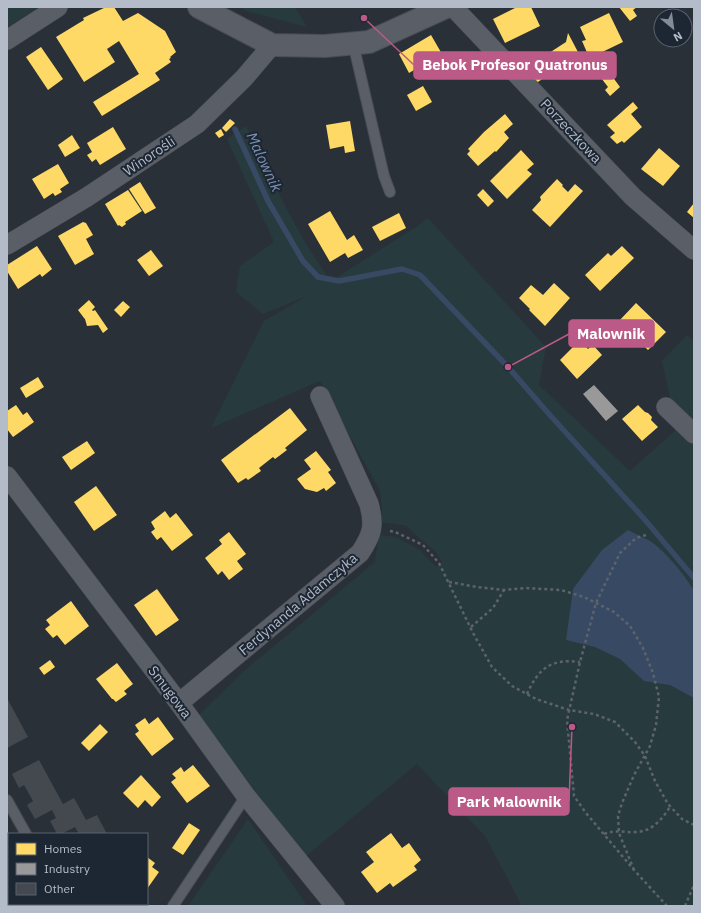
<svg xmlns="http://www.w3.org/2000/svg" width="701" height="913" viewBox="0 0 701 913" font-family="'IBM Plex Sans',sans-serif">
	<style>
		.green { fill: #273a3e }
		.water { fill: #384963 }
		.homes { fill: #ffd966 }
		.industry { fill: #999 }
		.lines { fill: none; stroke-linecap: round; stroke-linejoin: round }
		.stream { stroke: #384963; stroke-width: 5.5 }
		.building { fill: #444950 }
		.service-casing { stroke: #484c53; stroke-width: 12 }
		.minor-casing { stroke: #484c53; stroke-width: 20 }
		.tertiary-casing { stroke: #484c53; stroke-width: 24 }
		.path { stroke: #5d636a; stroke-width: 2.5; stroke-dasharray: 3 3; stroke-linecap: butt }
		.service { stroke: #5a5e66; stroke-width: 10 }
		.minor { stroke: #5a5e66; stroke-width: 19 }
		.tertiary { stroke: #5a5e66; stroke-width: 22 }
		.labels { text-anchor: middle; stroke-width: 4; stroke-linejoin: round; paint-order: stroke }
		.street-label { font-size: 14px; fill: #b4bcc9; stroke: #1d2633 }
		.water-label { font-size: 15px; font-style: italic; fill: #7c92b1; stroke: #1d2633 }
		.leader { fill: none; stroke: #bc5a87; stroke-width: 1.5 }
		.callout-dot { fill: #bc5a87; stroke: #1d2633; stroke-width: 1.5 }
		.callout { fill: #bc5a87; stroke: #bc5a87; stroke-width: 1.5 }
		.callout-label { font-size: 15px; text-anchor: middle; font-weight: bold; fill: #fff }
	</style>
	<rect width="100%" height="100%" fill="#2a3038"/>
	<g class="green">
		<polygon points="7,7 39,7 7,27"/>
		<polygon points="239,7 295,7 307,27 246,11"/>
		<path d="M246,126C272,179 296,234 331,281L416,227L428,218L546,347L539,385L630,471L677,429L662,361L687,335L694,342V906H522L485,836L417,764L305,857L199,715L244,671L375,562L379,535L396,537L420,550L436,567L442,562L435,551L419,538L407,526L381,522L382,510L380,491L320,381L211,428L264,321L307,296L263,314L236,292L240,266L274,242L227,139Z"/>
		<polygon points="248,819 307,906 188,906"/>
	</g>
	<path class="water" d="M628,530C635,534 643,537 650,541C664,550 686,576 694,591V698L670,685L644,681L620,659L595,647L566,640L573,589L602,550Z"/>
	<g class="homes">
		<polygon points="106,7 114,7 123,21 138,13 165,31 176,52 170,57 171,58 169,59 171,62 155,73 160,80 102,116 93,102 139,74 119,41 107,49 115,62 84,82 56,37 84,20 83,18"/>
		<polygon points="517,7 531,7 540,26 505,43 493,19"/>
		<polygon points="619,7 637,7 633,10 637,16 630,21"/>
		<polygon points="609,13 623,42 594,56 593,55 589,57 582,41 586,40 580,27"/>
		<polygon points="568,33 579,54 535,84 525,71 533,66 532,64 566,42"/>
		<polygon points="431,35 442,54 430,61 433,66 423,73 419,67 409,73 399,54"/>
		<polygon points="41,47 63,79 48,90 26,57"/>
		<polygon points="606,68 620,87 610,96 605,90 608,87 598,74"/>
		<polygon points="423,86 432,102 416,111 407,95"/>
		<polygon points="633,102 638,108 631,114 642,127 624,143 622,141 617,144 610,137 615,133 607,125"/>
		<polygon points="505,114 513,124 504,132 509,138 496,152 495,151 478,166 467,154 470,151 468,149 484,132"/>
		<polygon points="230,119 235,123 226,132 222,128"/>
		<polygon points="350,121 355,151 345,153 344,146 330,149 326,125"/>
		<polygon points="113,127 126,149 100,165 96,159 92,162 87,155 92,152 87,143"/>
		<polygon points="221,129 224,135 219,138 215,133"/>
		<polygon points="72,135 80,148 65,157 58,145"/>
		<polygon points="659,148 680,166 663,186 641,169"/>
		<polygon points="521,150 534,164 527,170 532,174 507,199 490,181"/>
		<polygon points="58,164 69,183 60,189 62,192 55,196 53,193 44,199 32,179"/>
		<polygon points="557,179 563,185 562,186 568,192 575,184 583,191 550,227 532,210 541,200 540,197"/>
		<polygon points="140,182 156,208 145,214 129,189"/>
		<polygon points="483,189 494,201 488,207 477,195"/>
		<polygon points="128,190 142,211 125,222 126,224 122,227 119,225 118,226 105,204"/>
		<polygon points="694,203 694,218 687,212"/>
		<polygon points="330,211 347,240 354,235 363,250 348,258 345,253 330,262 308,224"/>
		<polygon points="399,213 406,228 380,241 372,227"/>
		<polygon points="83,222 86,223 93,235 86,239 94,254 75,265 58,236"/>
		<polygon points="37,246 52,269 42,277 40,274 18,289 7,271 7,265"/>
		<polygon points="622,246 634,258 600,291 585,275 608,253 611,256"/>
		<polygon points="151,250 163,266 149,276 137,260"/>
		<polygon points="554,283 570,298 545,326 529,310 530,309 519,298 531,285 543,295"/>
		<polygon points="89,300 95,307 92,310 93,311 95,310 108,329 103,333 98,325 87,326 85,319 84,318 78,310"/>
		<polygon points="123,301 130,307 121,317 114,310"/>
		<polygon points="636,303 666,332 648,350 641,343 638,347 630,338 633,335 619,321"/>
		<polygon points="580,340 588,349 593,345 602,355 577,379 560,360"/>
		<polygon points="38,377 44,387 26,398 20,388"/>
		<polygon points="16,405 23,415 27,412 34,422 13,437 7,429 7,411"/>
		<polygon points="638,405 645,412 648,413 652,417 651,420 658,427 642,441 622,419"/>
		<polygon points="290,408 307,430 285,448 287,450 275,459 273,457 259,468 261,471 248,480 246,478 238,483 221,460"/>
		<polygon points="87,441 95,453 71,470 62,457"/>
		<polygon points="316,451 331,470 328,472 336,483 326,491 324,488 317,492 305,489 297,479 311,469 304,460"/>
		<polygon points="96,486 117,515 94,531 74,502"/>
		<polygon points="165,511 170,518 176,513 193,535 172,551 161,537 157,540 151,532 155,529 151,522"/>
		<polygon points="229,532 246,554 237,561 243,569 229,580 222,571 218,575 205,558 222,544 219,540"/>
		<polygon points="157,589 179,620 156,636 134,605"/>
		<polygon points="71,601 89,626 65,645 57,635 53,638 45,629 50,625 46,620"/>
		<polygon points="50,660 55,667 44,675 39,668"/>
		<polygon points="117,663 133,684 124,691 127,694 116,702 113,699 112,699 96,679"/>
		<polygon points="158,717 174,739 152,756 135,734 139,731 135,725 145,718 149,724"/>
		<polygon points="100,724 108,732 89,751 81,743"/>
		<polygon points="193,765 210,786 187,803 171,782 176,778 172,774 181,767 184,772"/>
		<polygon points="141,775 161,797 152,807 145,800 138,808 123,793"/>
		<polygon points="189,823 200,830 183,855 172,848"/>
		<polygon points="391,833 402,848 409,843 421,860 414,866 417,870 393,887 390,883 377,893 361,872 374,862 366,852"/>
		<polygon points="147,857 155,863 152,867 159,872 147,889"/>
		<polygon points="29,904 34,904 35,906 38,904 50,904 51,906 25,906"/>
	</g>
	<polygon class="industry" points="594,385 618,411 606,421 583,394"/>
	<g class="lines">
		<polyline class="stream" points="235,129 268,201 303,261 318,277 339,281 402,269 420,275 508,367 549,414 646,521 694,578"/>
	</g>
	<g class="building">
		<polygon points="7,698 28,737 7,748"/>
		<polygon points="39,760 63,804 74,798 86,820 97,815 107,834 79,834 75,827 61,834 57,834 50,821 56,818 52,810 35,819 27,805 33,801 24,785 19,788 12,774"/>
		<polygon points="9,842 9,861 7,862 7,843"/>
	</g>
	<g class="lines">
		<g class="service-casing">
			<g id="service">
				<polyline points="353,43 384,176 390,192"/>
				<polyline points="7,800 26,834"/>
				<polyline points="107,904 109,906"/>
				<polyline points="173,906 246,796"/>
			</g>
		</g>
		<g class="minor-casing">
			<g id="minor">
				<polyline points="453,7 633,197 694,250"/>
				<polyline points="7,40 58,7"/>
				<polyline points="7,245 87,197 197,124 244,78 272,45"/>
				<polyline points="666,407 694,434"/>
				<polyline points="7,476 179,703 246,796 335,906"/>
				<path d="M179,703L360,553C372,535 375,526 369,504L320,396"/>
			</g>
		</g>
		<g class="tertiary-casing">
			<polyline id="tertiary" points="199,7 272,45 325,46 369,42 446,7"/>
		</g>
		<g class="path">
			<polyline points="390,531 395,532 423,545 439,563 473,633 492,667 512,686 536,699 569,710 594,714 615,722 635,742 645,756 655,781 668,804 682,819 694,825"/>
			<polyline points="646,535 636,538 620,553 596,603 580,662 567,720 574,796 586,813 634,870 667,906"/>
			<polyline points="449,582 477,587 504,590 525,588 561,590 584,597 614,612 630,626 643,648 653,673 659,697 656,725 650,746 634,775 622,803 618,816 619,833 634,870"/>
			<polyline points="471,627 493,608 504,590"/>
			<path d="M527,694C538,669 551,658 580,662"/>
			<path d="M604,834C617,829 623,833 635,832C652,832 662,819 670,807"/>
			<polyline points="685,906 694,885"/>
		</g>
		<use href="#service" class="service"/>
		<use href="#minor" class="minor"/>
		<use href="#tertiary" class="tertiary"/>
	</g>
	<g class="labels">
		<g class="street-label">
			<text transform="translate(571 131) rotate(47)" y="5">Porzeczkowa</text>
			<text transform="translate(149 156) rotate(-34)" y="5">Winorośli</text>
			<text transform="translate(298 604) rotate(-40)" y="5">Ferdynanda Adamczyka</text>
			<text transform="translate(170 692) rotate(53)" y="5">Smugowa</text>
		</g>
		<g class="water-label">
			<text transform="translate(264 162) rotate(65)" y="5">Malownik</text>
		</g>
	</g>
	<path class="leader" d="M364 18L414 65M508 367L569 334M572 727L569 801"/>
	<g class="callout-dot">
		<circle cx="364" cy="18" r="4"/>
		<circle cx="508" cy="367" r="4"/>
		<circle cx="572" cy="727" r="4"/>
	</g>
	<g class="callout">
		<rect x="414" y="52" width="202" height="27" rx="4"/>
		<rect x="569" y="320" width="85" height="27" rx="4"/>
		<rect x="449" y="788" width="120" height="27" rx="4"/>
	</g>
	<g class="callout-label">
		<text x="515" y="70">Bebok Profesor Quatronus</text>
		<text x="611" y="339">Malownik</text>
		<text x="509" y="807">Park Malownik</text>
	</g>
	<rect width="701" height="913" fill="none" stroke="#b4bcc9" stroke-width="16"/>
	<rect x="8" y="833" width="140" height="72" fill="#1d2633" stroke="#59626f"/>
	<rect x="16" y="843" width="20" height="12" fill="#ffd966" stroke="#59626f"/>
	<text x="44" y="853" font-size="12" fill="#b4bcc9">Homes</text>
	<rect x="16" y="863" width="20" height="12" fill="#999999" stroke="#59626f"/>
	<text x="44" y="873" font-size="12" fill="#b4bcc9">Industry</text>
	<rect x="16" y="883" width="20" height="12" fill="#444950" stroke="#59626f"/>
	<text x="44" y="893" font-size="12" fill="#b4bcc9">Other</text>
	<g transform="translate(673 28) rotate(151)"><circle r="19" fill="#1d2633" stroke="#59626f"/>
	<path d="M0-3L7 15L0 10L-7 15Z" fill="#848b96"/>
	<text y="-6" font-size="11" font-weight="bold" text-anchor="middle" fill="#b4bcc9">N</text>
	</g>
</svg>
